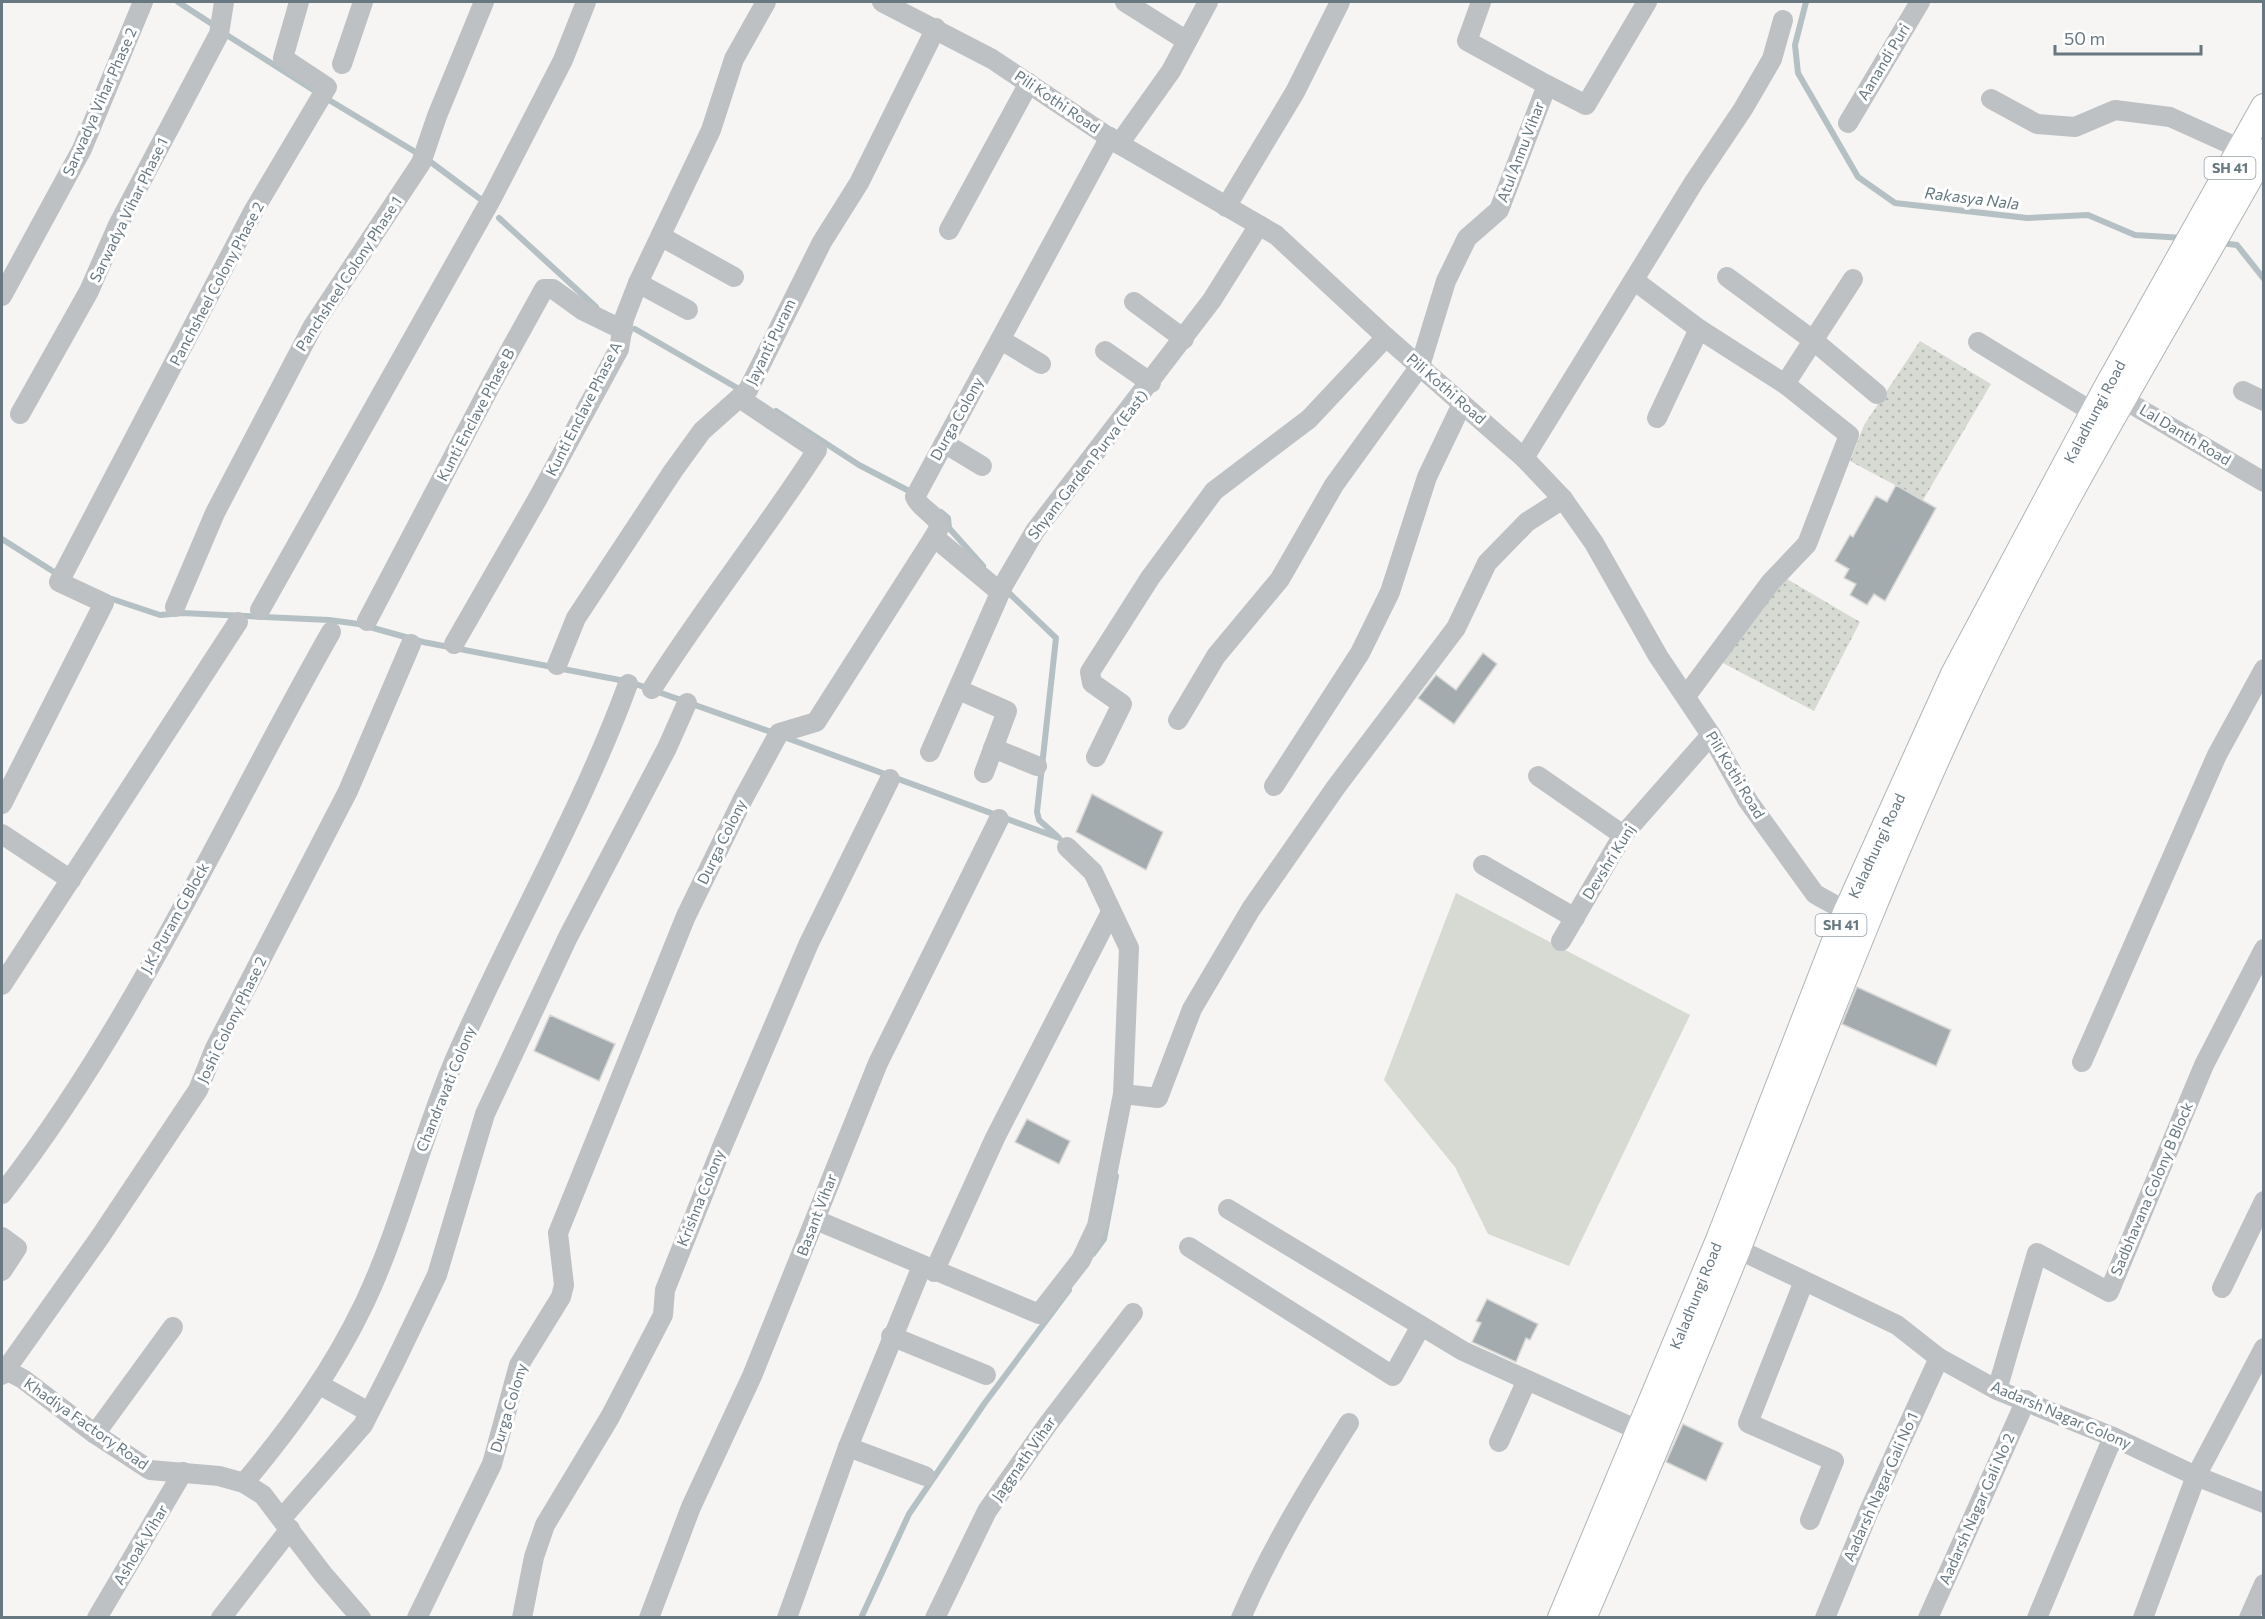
<svg xmlns="http://www.w3.org/2000/svg" width="2265" height="1619" viewBox="0 0 2265 1619" font-family="Commissioner,sans-serif">
	<style>
		.grass { fill: url(#grass-dots) }
		.pitch { fill: #d6dad2 }
		.lines { fill: none; stroke-linecap: round; stroke-linejoin: round }
		.stream { stroke: #b4c0c3; stroke-width: 6 }
		.building { fill: #a3abaf; stroke: #d7d7d5; stroke-width: 1.5 }
		.major-casing { stroke: #afb4b7; stroke-width: 28 }
		.minor { stroke: #bdc1c4; stroke-width: 20 }
		.major { stroke: #fff; stroke-width: 26 }
		.labels { text-anchor: middle; stroke-width: 6; stroke-linejoin: round; paint-order: stroke }
		.shield { fill: #fff; stroke: #95a0a7; stroke-width: 1.5 }
		.shield-label { font-size: 14px; font-weight: bold; fill: #687881 }
		.street-label { font-size: 15px; fill: #687881; stroke: #fff }
		.water-label { font-size: 16px; font-style: italic; fill: #63787d; stroke: #fff }
	</style>
	<defs>
		<pattern id="grass-dots" width="8" height="8" patternUnits="userSpaceOnUse" patternTransform="scale(1.5)"><rect width="8" height="8" fill="#d6dad2"/><path d="M2 2h.1M6 6h.1" fill="none" stroke="#b1b6b0" stroke-width="1.8" stroke-linecap="round"/></pattern>
	</defs>
	<rect width="100%" height="100%" fill="#f6f5f3"/>
	<g class="grass">
		<polygon points="1920,341 1991,384 1923,500 1850,461 1864,425"/>
		<polygon points="1787,579 1860,622 1814,711 1723,663 1754,614"/>
	</g>
	<polygon class="pitch" points="1456,893 1690,1015 1569,1266 1488,1234 1455,1167 1384,1080"/>
	<g class="lines">
		<g class="stream">
			<polyline points="178,2 212,24"/>
			<polyline points="1806,2 1795,45 1798,73 1858,177 1895,203 2027,218 2088,215 2135,235 2184,238"/>
			<polyline points="222,32 315,91"/>
			<polyline points="329,100 417,153"/>
			<polyline points="428,160 479,198"/>
			<polyline points="499,218 596,307"/>
			<polyline points="2221,243 2237,245 2264,279"/>
			<polyline points="635,329 739,389"/>
			<polyline points="776,411 859,465 911,492"/>
			<polyline points="941,512 948,518 949,528 983,566"/>
			<polyline points="2,539 54,572"/>
			<polyline points="1007,591 1056,638 1037,812 1039,820 1057,836"/>
			<polyline points="106,597 160,615 182,613 329,620 359,624 423,642 630,682 774,733"/>
			<polyline points="784,737 1059,838"/>
			<polyline points="1093,1254 1104,1239 1116,1176"/>
			<polyline points="861,1618 909,1514 984,1404 1069,1290"/>
		</g>
	</g>
	<g class="building">
		<polygon points="1896,485 1936,508 1885,601 1874,594 1867,605 1850,595 1856,584 1844,578 1849,569 1835,561 1850,535 1853,537 1876,496 1887,502"/>
		<polygon points="1483,653 1497,664 1454,724 1418,698 1436,675 1456,690"/>
		<polygon points="1092,794 1163,832 1146,870 1076,832"/>
		<polygon points="1857,987 1951,1030 1936,1066 1842,1024"/>
		<polygon points="550,1015 615,1044 599,1081 534,1051"/>
		<polygon points="1027,1119 1070,1141 1059,1164 1015,1142"/>
		<polygon points="1487,1299 1538,1324 1530,1340 1526,1338 1516,1362 1472,1342 1481,1323 1476,1321"/>
		<polygon points="1683,1424 1723,1443 1706,1481 1666,1462"/>
	</g>
	<g class="lines">
		<g class="major-casing">
			<g id="major">
				<polyline points="1561,1618 1719,1240 1846,913 1954,674 2106,389 2264,107"/>
				<path d="M1583,1618C1636,1496 1687,1373 1737,1250C1808,1071 1875,891 1956,716C2046,522 2159,339 2264,152"/>
			</g>
		</g>
		<g class="minor">
			<polyline points="882,2 992,59 1119,144 1276,235 1386,337 1524,458 1563,499 1594,543 1658,656 1711,735 1748,801 1815,894 1858,918"/>
			<polyline points="1125,2 1187,41"/>
			<polyline points="342,64 363,2"/>
			<polyline points="1547,85 1586,105 1647,2"/>
			<polyline points="1991,99 2037,124 2075,127 2115,110 2170,117 2252,154"/>
			<polyline points="1848,123 1920,2"/>
			<polyline points="1119,144 1171,71 1208,2"/>
			<polyline points="1226,207 1295,92 1340,2"/>
			<polyline points="949,230 1029,83"/>
			<polyline points="662,237 734,277"/>
			<polyline points="1727,277 1814,341 1877,394"/>
			<polyline points="1635,281 1699,329 1785,384 1849,435 1807,544 1770,583 1686,696"/>
			<polyline points="638,283 688,310"/>
			<polyline points="2,296 82,149 143,2"/>
			<polyline points="1134,302 1184,339"/>
			<polyline points="1001,340 1041,364"/>
			<polyline points="1978,342 2096,414"/>
			<polyline points="1105,351 1151,383"/>
			<polyline points="1785,384 1853,279"/>
			<polyline points="2243,391 2264,401"/>
			<polyline points="2111,392 2264,482"/>
			<polyline points="20,414 89,291 118,225 219,34 224,2"/>
			<polyline points="1657,418 1699,329"/>
			<polyline points="944,443 982,466"/>
			<polyline points="1524,458 1694,182 1743,109 1772,59 1783,20"/>
			<polyline points="934,537 1000,592"/>
			<polyline points="175,607 215,513 313,326 421,163 437,116 484,2"/>
			<polyline points="260,610 493,196 563,60 586,2"/>
			<polyline points="367,621 492,383 544,289 553,289 582,310 623,330"/>
			<polyline points="454,644 538,498 619,349 624,319 638,283 711,130 734,59 766,2"/>
			<polyline points="557,665 576,618 673,471 702,431 748,390 822,242 859,183 936,28"/>
			<path d="M652,689C704,607 765,531 817,450L741,399"/>
			<polyline points="959,690 1007,711 984,773"/>
			<polyline points="1178,720 1216,656 1280,579 1334,485 1420,366 1446,281 1467,238 1499,210 1547,85 1467,41 1481,2"/>
			<polyline points="993,748 1037,766"/>
			<polyline points="930,752 1004,584 1035,531 1212,300 1259,225"/>
			<polyline points="1096,757 1122,704 1092,683 1090,672 1150,578 1214,491 1309,419 1386,337"/>
			<polyline points="1538,776 1623,835"/>
			<polyline points="1274,786 1360,653 1390,592 1427,477 1462,404"/>
			<polyline points="2,804 104,603 59,582 254,210 327,87 283,58 299,2"/>
			<polyline points="2,834 71,880"/>
			<polyline points="1483,865 1575,918"/>
			<polyline points="1561,941 1623,835 1711,735"/>
			<polyline points="2,985 238,622"/>
			<polyline points="2082,1062 2217,755 2264,669"/>
			<polyline points="1123,1094 1158,1098 1192,1009 1251,909 1336,787 1456,628 1487,563 1527,522 1563,499"/>
			<path d="M2,1194C135,1023 224,820 331,632"/>
			<polyline points="1228,1209 1463,1351 1640,1431"/>
			<polyline points="816,1220 1039,1314 1081,1260 1097,1226 1123,1094 1129,948 1093,872 1067,847"/>
			<polyline points="2,1237 17,1248 2,1271"/>
			<polyline points="1725,1243 1897,1325 1939,1358 1997,1390 2113,1437 2196,1476 2264,1503"/>
			<polyline points="1189,1247 1393,1376 1421,1326"/>
			<polyline points="934,1272 995,1138 1111,912"/>
			<polyline points="1804,1281 1748,1423 1834,1461 1810,1520"/>
			<polyline points="2222,1288 2264,1201"/>
			<polyline points="891,1336 986,1375"/>
			<polyline points="2,1368 23,1379 95,1434 150,1470 219,1476 244,1483 263,1495 323,1574 361,1618"/>
			<polyline points="2,1375 100,1237 198,1090 215,1048 348,791 411,644"/>
			<polyline points="320,1385 369,1412"/>
			<polyline points="1997,1390 2037,1253 2109,1292 2204,1065 2264,949"/>
			<polyline points="95,1434 173,1327"/>
			<polyline points="1499,1442 1526,1382"/>
			<polyline points="848,1447 925,1476"/>
			<path d="M244,1483C293,1424 332,1371 365,1302C402,1223 421,1138 455,1059C510,933 581,812 628,684"/>
			<polyline points="282,1518 363,1425 395,1362 437,1275 485,1114 568,937 667,748 687,703"/>
			<polyline points="97,1618 183,1472"/>
			<polyline points="221,1618 290,1529"/>
			<path d="M417,1618L492,1464L519,1365L561,1297L564,1285L558,1233L686,916L743,799L779,733L816,722L934,537L940,526C936,514 920,509 915,497L1110,137"/>
			<polyline points="522,1618 534,1557 545,1525 610,1417 663,1315 665,1290 722,1147 809,943 890,779"/>
			<polyline points="649,1618 691,1507 752,1376 878,1063 999,819"/>
			<polyline points="787,1618 848,1447 922,1266"/>
			<polyline points="935,1618 987,1511 1048,1424 1133,1313"/>
			<path d="M1241,1618C1271,1549 1309,1486 1349,1423"/>
			<polyline points="1825,1618 1869,1511 1939,1358"/>
			<polyline points="1928,1618 2026,1400"/>
			<polyline points="2037,1618 2113,1437"/>
			<polyline points="2143,1618 2196,1476 2264,1348"/>
			<polyline points="2249,1618 2264,1584"/>
		</g>
		<use href="#major" class="major"/>
	</g>
	<g class="labels">
		<g class="shield">
			<rect x="2204.5" y="157" width="51" height="22" rx="4.5"/>
			<rect x="1815.5" y="914" width="51" height="22" rx="4.5"/>
		</g>
		<g class="shield-label">
			<text x="2230" y="173">SH 41</text>
			<text x="1841" y="930">SH 41</text>
		</g>
		<g class="street-label">
			<text transform="translate(1884 62) rotate(-59)" y="5">Aanandi Puri</text>
			<text transform="translate(100 102) rotate(-66)" y="5">Sarwadya Vihar Phase 2</text>
			<text transform="translate(1057 102) rotate(34)" y="5">Pili Kothi Road</text>
			<text transform="translate(1521 152) rotate(-69)" y="5">Atul Annu Vihar</text>
			<text transform="translate(129 210) rotate(-64)" y="5">Sarwadya Vihar Phase 1</text>
			<text transform="translate(349 274) rotate(-57)" y="5">Panchsheel Colony Phase 1</text>
			<text transform="translate(217 284) rotate(-62)" y="5">Panchsheel Colony Phase 2</text>
			<text transform="translate(771 342) rotate(-64)" y="5">Jayanti Puram</text>
			<text transform="translate(1446 389) rotate(41)" y="5">Pili Kothi Road</text>
			<text transform="translate(584 409) rotate(-63)" y="5">Kunti Enclave Phase A</text>
			<text transform="translate(2095 412) rotate(-62)" y="5">Kaladhungi Road</text>
			<text transform="translate(476 415) rotate(-62)" y="5">Kunti Enclave Phase B</text>
			<text transform="translate(957 419) rotate(-61)" y="5">Durga Colony</text>
			<text transform="translate(2185 435) rotate(31)" y="5">Lal Danth Road</text>
			<text transform="translate(1088 465) rotate(-52)" y="5">Shyam Garden Purva (East)</text>
			<text transform="translate(1735 775) rotate(59)" y="5">Pili Kothi Road</text>
			<text transform="translate(722 842) rotate(-64)" y="5">Durga Colony</text>
			<text transform="translate(1877 846) rotate(-65)" y="5">Kaladhungi Road</text>
			<text transform="translate(1609 862) rotate(-58)" y="5">Devshri Kunj</text>
			<text transform="translate(175 918) rotate(-61)" y="5">J.K. Puram G Block</text>
			<text transform="translate(232 1020) rotate(-64)" y="5">Joshi Colony Phase 2</text>
			<text transform="translate(446 1089) rotate(-68)" y="5">Chandravati Colony</text>
			<text transform="translate(2152 1189) rotate(-67)" y="5">Sadbhavana Colony B Block</text>
			<text transform="translate(701 1198) rotate(-68)" y="5">Krishna Colony</text>
			<text transform="translate(817 1215) rotate(-69)" y="5">Basant Vihar</text>
			<text transform="translate(1696 1296) rotate(-68)" y="5">Kaladhungi Road</text>
			<text transform="translate(509 1408) rotate(-73)" y="5">Durga Colony</text>
			<text transform="translate(2061 1415) rotate(23)" y="5">Aadarsh Nagar Colony</text>
			<text transform="translate(86 1424) rotate(35)" y="5">Khadiya Factory Road</text>
			<text transform="translate(1024 1459) rotate(-55)" y="5">Jaggnath Vihar</text>
			<text transform="translate(1881 1487) rotate(-66)" y="5">Aadarsh Nagar Gali No 1</text>
			<text transform="translate(1977 1509) rotate(-66)" y="5">Aadarsh Nagar Gali No 2</text>
			<text transform="translate(141 1545) rotate(-59)" y="5">Ashoak Vihar</text>
		</g>
		<g class="water-label">
			<text transform="translate(1972 198) rotate(7)" y="6">Rakasya Nala</text>
		</g>
	</g>
	<rect width="2265" height="1619" fill="none" stroke="#687881" stroke-width="6"/>
	<path d="M2055 45v9h146v-9" fill="none" stroke="#687881" stroke-width="3"/>
	<text x="2064" y="45" font-size="18" fill="#687881" stroke="#ffffff" stroke-width="4.5" paint-order="stroke">50 m</text>
</svg>
